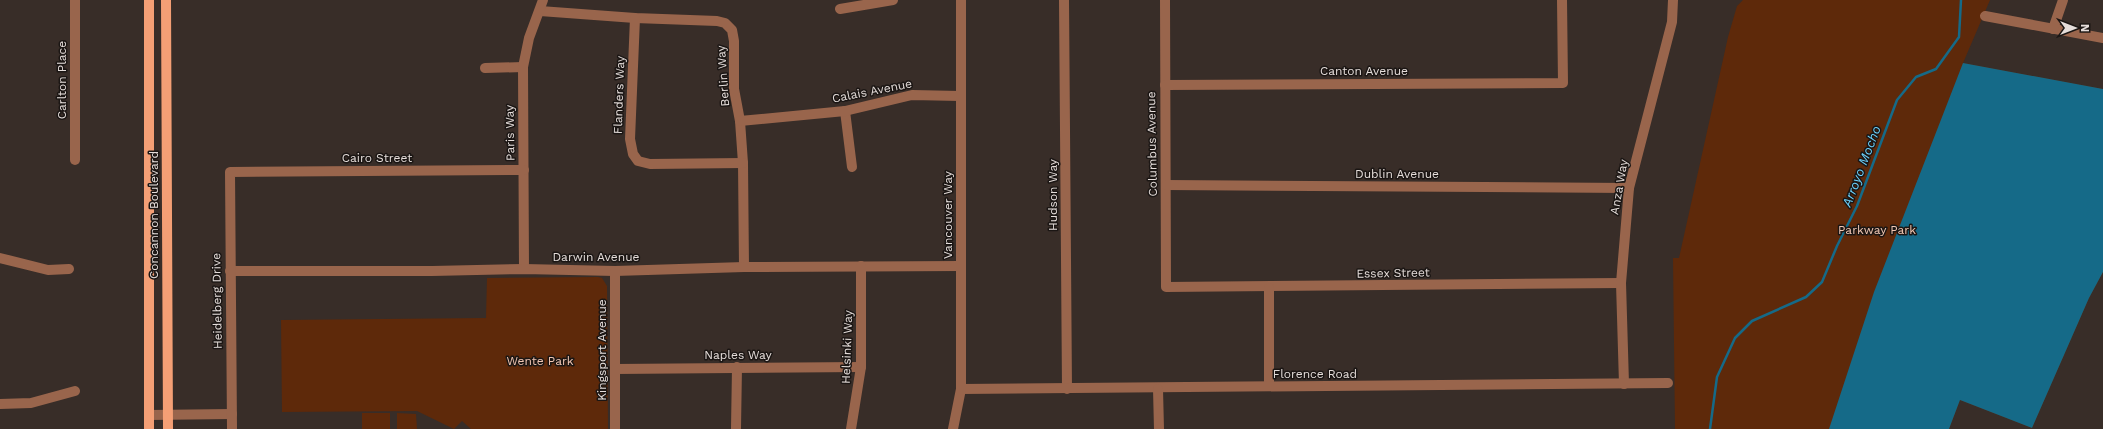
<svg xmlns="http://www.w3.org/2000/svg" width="2103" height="429" viewBox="0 0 2103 429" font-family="'Work Sans',sans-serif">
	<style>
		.green { fill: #5e290a }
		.water { fill: #156a88 }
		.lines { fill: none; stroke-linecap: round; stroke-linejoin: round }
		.stream { stroke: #156a88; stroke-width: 2.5 }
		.minor { stroke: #99654c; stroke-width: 10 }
		.major { stroke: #f49f75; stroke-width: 10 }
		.labels { text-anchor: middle; stroke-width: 3; stroke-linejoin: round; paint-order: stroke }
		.street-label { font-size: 12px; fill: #e5ddda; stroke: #1b1614 }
		.park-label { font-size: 12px; fill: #f2c7b3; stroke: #1b1614 }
		.water-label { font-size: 13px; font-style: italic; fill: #6dd3fe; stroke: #1b1614 }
	</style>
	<rect width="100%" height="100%" fill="#382d28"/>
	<g class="green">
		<polygon points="1743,0 1990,0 1963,63 2103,89 2103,272 2089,298 2032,428 1960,400 1949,429 1675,429 1673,258 1679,258 1728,37 1737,6"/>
		<polygon points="598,277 602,278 607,286 608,429 471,429 462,421 454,429 417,411 282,412 281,320 486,318 487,278"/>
		<rect x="362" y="413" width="28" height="16"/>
		<polygon points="397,413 416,414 417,429 397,429"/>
	</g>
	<polygon class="water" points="1963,63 2103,89 2103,272 2089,298 2032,428 1960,400 1949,429 1829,429 1874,292"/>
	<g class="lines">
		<polyline class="stream" points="1710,429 1717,377 1735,338 1752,321 1806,297 1822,282 1837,246 1857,206 1897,100 1916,77 1936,69 1959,37 1961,0"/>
		<g class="minor">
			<polyline points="1064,0 1067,389"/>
			<polyline points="1165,0 1166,287 1621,283"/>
			<polyline points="840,9 893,0"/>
			<polyline points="540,11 635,18 717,21 725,23 732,30 734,41 734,89 740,121 743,163 744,267"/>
			<polyline points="1985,16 2103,38"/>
			<polyline points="635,18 630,139 633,154 638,161 650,164 743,163"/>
			<polyline points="2053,29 2063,0"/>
			<polyline points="485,68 523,67"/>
			<polyline points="1165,85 1563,83 1562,0"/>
			<polyline points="845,111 852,167"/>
			<polyline points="740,121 845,111 912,95 960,96"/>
			<polyline points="75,160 75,0"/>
			<polyline points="1166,185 1629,188"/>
			<polyline points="0,258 48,270 69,269"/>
			<polyline points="524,269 523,67 529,38 543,0"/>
			<polyline points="230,271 432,271 524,269 615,271 744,267 961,266"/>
			<polyline points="1269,288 1269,386"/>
			<polyline points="615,369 861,367"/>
			<polyline points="1624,384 1621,283 1629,188 1672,22 1673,0"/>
			<polyline points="961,389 1668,383"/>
			<polyline points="1158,389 1159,429"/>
			<polyline points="0,404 31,403 75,391"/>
			<polyline points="149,415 232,414"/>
			<polyline points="736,428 737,367"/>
			<polyline points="232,429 230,172 524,170"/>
			<polyline points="615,429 615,271"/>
			<polyline points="851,429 861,367 861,266"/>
			<polyline points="953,429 961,389 961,0"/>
		</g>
		<g class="major">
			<polyline points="149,0 149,429"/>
			<polyline points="166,0 168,429"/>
		</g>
	</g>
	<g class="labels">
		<g class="street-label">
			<text x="1364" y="75">Canton Avenue</text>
			<text transform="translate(723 76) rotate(-94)" y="4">Berlin Way</text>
			<text transform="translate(62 80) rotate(-90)" y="4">Carlton Place</text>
			<text transform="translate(872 91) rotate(-11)" y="4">Calais Avenue</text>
			<text transform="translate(619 95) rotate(-88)" y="4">Flanders Way</text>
			<text transform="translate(510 133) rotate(-91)" y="4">Paris Way</text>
			<text transform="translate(1152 144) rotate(-91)" y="4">Columbus Avenue</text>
			<text x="377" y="162">Cairo Street</text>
			<text x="1397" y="178">Dublin Avenue</text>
			<text transform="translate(1619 187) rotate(-80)" y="4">Anza Way</text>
			<text transform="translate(1053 195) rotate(-90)" y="4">Hudson Way</text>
			<text transform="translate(154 215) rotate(-90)" y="4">Concannon Boulevard</text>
			<text transform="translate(948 215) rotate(-90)" y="4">Vancouver Way</text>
			<text x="596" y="261">Darwin Avenue</text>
			<text transform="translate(1393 273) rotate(-1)" y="4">Essex Street</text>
			<text transform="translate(217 301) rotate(-91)" y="4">Heidelberg Drive</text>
			<text transform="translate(847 347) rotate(-88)" y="4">Helsinki Way</text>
			<text transform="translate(602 350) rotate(-90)" y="4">Kingsport Avenue</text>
			<text x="738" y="359">Naples Way</text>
			<text x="1315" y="378">Florence Road</text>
		</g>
		<g class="park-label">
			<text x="1877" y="234">Parkway Park</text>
			<text x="540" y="365">Wente Park</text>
		</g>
		<g class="water-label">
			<text transform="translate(1861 166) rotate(-69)" y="5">Arroyo Mocho</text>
		</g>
	</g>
	<g transform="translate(2075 28) rotate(90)" stroke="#1b1614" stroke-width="3" paint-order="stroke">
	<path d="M0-3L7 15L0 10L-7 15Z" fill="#e5ddda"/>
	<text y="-6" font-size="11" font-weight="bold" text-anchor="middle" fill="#e5ddda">N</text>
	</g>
</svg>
